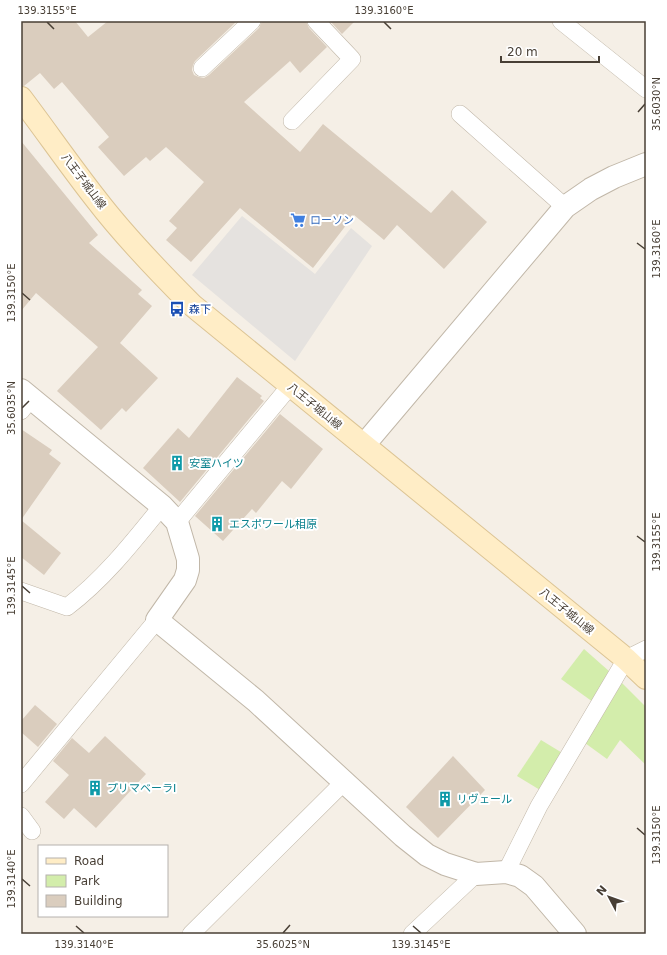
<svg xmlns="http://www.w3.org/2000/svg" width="667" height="955" viewBox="0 0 667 955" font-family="'DejaVu Sans','Noto Sans JP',sans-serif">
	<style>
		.green { fill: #d3edab }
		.parking { fill: #e5e2df }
		.building { fill: #dacdbe }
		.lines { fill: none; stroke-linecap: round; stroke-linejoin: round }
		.lane-casing { stroke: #c1b7a8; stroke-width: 18 }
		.street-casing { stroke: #c1b7a8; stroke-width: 24 }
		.secondary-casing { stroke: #dcc494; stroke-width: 24 }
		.lane { stroke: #fff; stroke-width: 17 }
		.street { stroke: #fff; stroke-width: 22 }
		.secondary { stroke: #ffedc6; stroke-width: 22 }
		.ticks { fill: none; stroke: #483f35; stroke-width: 1.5 }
		.labels { text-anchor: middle; stroke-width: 4; stroke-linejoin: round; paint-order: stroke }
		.street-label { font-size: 11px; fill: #483f35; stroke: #fff }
		.shop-label { font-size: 11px; fill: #366cbe; stroke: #fff; text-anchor: start }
		.transit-label { font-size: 11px; fill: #164399; stroke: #fff; text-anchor: start }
		.culture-label { font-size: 11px; fill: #0d838f; stroke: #fff; text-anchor: start }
		.neatline { fill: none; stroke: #483f35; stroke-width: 1.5 }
		.ticks-label { font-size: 10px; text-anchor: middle; fill: #483f35 }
	</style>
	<rect width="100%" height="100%" fill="#f5efe6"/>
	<g class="green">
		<polygon points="584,649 610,672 593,702 561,679"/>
		<polygon points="622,683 646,707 646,765 620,740 607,759 585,743"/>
		<polygon points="541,740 564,754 540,790 517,776"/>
	</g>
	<polygon class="parking" points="242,216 315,274 351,228 372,246 295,361 192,275"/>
	<g class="building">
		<polygon points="21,21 75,21 88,37 108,21 237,21 195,61 193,65 192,70 194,75 199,77 204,78 209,75 259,28 262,21 306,21 309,28 327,47 300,73 290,61 244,102 300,152 323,124 431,213 452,190 487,222 444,269 397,225 384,240 354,215 313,268 240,208 191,262 166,240 177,228 169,221 204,182 166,147 150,161 146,157 124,176 98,147 109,137 62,82 54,89 40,73 24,86 21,86"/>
		<polygon points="330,21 355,21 342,34"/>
		<polygon points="21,141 98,235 89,243 142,290 138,294 152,306 120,343 158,378 126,412 122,408 101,430 57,391 98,347 36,293 21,311"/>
		<polygon points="237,377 262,396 260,398 264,401 180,502 143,468 178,428 189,438"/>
		<polygon points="280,414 323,449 291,489 282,481 256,513 252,509 223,541 195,516"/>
		<polygon points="21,429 52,450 49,454 61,463 21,520"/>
		<polygon points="21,520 61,553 44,575 21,557"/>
		<polygon points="35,705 57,724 38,747 21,732 21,721"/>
		<polygon points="105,736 146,774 96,828 74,808 64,819 45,802 69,775 53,761 72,738 89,753"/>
		<polygon points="453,756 485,790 438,838 406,807"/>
	</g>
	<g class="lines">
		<g class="lane-casing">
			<g id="lane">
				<polyline points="561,21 646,89"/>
				<polyline points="202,68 252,21"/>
				<polyline points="460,114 565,207"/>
				<polyline points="292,121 352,59 316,21"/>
				<polyline points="21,411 31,398"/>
				<polyline points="177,522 290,386"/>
				<path d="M21,591L67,607C104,579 133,542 162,506"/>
				<polyline points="21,784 157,620"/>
				<polyline points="21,816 32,831"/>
				<polyline points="506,872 539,806 626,659 646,649"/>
				<polyline points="191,934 344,782"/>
				<polyline points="412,934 476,874"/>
			</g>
		</g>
		<g class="street-casing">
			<g id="street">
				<polyline points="21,390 162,506 177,522 188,559 188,570 185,580 157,620 256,701 403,836 427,855 445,864 476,874 506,872 520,876 534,886 575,934"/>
				<polyline points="364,445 565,207 591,189 614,177 646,164"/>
			</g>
		</g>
		<g class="secondary-casing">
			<path id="secondary" d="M21,98C46,131 70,166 96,199C125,237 158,271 192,305L626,659L646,678"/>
		</g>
		<use href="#lane" class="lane"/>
		<use href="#street" class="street"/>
		<use href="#secondary" class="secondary"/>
	</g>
	<path class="ticks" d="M47,22L54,29M384,22L391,29M638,112L645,104M637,243L645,249M22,293L30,300M22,408L29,401M637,536L645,542M22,586L30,593M637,828L645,835M22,879L30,886M76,926L84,933M413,926L421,933M283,933L290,925"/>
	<defs>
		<g id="supermarket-bare" transform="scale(1.2)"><path d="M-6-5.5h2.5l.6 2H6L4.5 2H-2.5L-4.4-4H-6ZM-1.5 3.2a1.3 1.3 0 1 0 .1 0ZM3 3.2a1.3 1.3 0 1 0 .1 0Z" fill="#3f7fe0" stroke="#fff" stroke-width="2.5" paint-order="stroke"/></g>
		<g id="bus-bare" transform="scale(1.2)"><path d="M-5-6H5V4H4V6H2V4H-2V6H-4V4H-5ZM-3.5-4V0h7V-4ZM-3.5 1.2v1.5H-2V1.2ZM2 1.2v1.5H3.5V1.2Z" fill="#1a4fb4" stroke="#fff" stroke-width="2.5" paint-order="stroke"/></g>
		<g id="building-bare" transform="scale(1.2)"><path d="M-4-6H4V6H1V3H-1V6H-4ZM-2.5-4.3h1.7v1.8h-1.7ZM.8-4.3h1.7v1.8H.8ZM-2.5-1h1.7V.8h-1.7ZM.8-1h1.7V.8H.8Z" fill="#0f9aa8" stroke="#fff" stroke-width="2.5" paint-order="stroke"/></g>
	</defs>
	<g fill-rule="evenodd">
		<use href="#supermarket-bare" x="298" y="220"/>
		<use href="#bus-bare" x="177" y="309"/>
		<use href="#building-bare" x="177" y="463"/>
		<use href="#building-bare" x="217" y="524"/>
		<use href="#building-bare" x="95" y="788"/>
		<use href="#building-bare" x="445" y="799"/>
	</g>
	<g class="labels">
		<g class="street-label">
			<text transform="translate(84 181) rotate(53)" y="4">八王子城山線</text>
			<text transform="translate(315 406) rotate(39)" y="4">八王子城山線</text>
			<text transform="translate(567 611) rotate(39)" y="4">八王子城山線</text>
		</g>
		<g class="shop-label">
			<text x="310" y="224">ローソン</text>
		</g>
		<g class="transit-label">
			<text x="189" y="313">森下</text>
		</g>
		<g class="culture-label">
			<text x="189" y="467">安室ハイツ</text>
			<text x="229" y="528">エスポワール相原</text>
			<text x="107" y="792">プリマベーラⅠ</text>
			<text x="457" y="803">リヴェール</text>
		</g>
	</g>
	<rect width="667" height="955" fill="none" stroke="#ffffff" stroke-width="44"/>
	<rect x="38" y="845" width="130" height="72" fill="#ffffff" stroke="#b6b2ae"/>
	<rect x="46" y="858" width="20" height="6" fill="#ffedc6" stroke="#b6b2ae"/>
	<text x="74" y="865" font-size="12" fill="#483f35">Road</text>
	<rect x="46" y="875" width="20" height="12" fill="#d3edab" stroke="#b6b2ae"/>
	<text x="74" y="885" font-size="12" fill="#483f35">Park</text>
	<rect x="46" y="895" width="20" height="12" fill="#dacdbe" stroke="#b6b2ae"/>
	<text x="74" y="905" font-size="12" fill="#483f35">Building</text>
	<g transform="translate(609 897) rotate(311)" stroke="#ffffff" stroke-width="3" paint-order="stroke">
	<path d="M0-3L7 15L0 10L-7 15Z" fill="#483f35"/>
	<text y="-6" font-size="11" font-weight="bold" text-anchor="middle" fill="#483f35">N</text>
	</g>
	<path d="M501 56v6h98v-6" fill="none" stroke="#483f35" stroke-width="2"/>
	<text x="507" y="56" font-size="12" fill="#483f35" stroke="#ffffff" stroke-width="3" paint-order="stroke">20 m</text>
	<rect x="22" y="22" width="623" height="911" class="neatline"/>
	<g class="ticks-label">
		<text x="47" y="14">139.3155°E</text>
		<text x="384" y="14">139.3160°E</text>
		<text transform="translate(656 104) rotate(-90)" y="4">35.6030°N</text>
		<text transform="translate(656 249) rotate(-90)" y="4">139.3160°E</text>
		<text transform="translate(11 293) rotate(-90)" y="4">139.3150°E</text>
		<text transform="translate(11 408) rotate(-90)" y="4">35.6035°N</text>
		<text transform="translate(656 542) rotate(-90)" y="4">139.3155°E</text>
		<text transform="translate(11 586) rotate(-90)" y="4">139.3145°E</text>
		<text transform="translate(656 835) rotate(-90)" y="4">139.3150°E</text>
		<text transform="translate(11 879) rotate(-90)" y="4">139.3140°E</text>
		<text x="84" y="948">139.3140°E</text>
		<text x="283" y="948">35.6025°N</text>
		<text x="421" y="948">139.3145°E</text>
	</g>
</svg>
